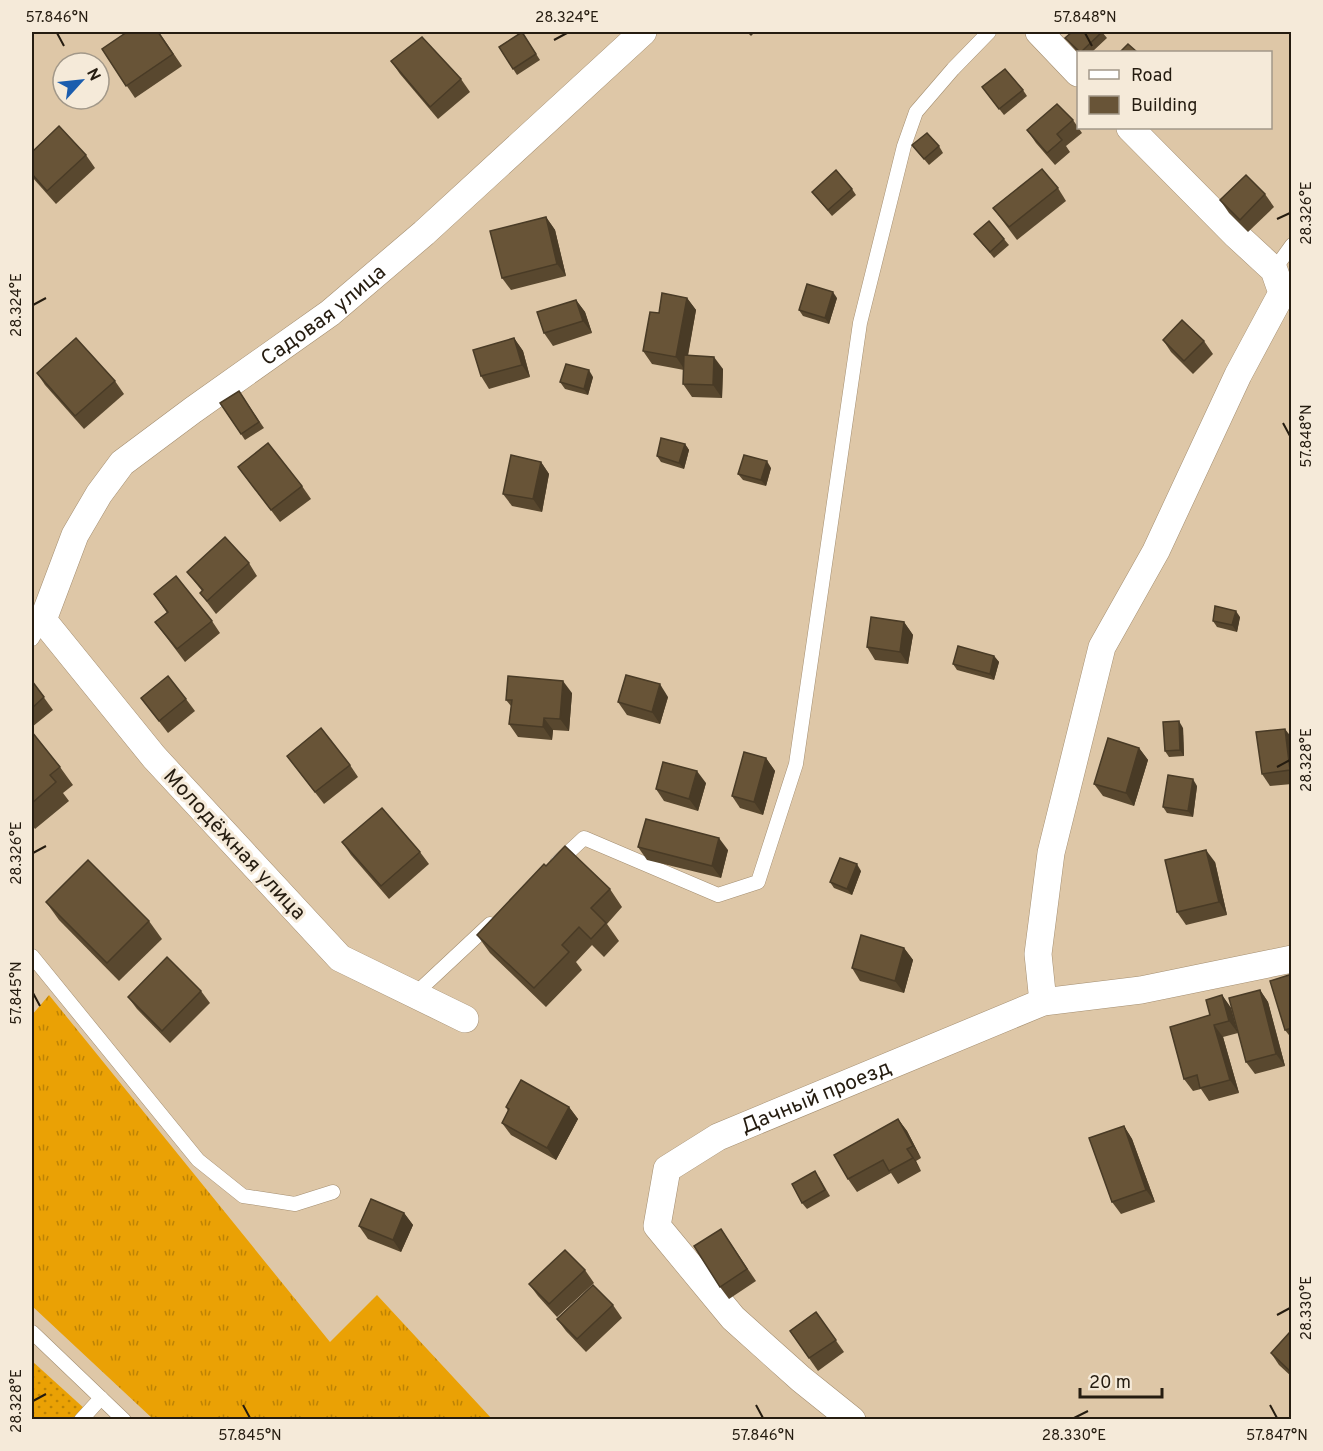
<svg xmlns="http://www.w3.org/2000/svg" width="1323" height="1451" viewBox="0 0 1323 1451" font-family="Overpass,sans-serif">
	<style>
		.grass { fill: url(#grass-tufts) }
		.park { fill: url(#park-dots) }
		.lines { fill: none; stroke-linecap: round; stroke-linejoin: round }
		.lane-casing { stroke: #a48e70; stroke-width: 15 }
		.street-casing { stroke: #a48e70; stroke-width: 28 }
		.lane { stroke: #fff; stroke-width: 14 }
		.street { stroke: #fff; stroke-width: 27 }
		.wall { fill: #59482f }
		.shaded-wall { fill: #493b26 }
		.building { fill: #685437; stroke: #493b26; stroke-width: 1.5 }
		.ticks { fill: none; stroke: #251c10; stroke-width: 2 }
		.labels { text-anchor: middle; stroke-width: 6; stroke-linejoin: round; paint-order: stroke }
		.street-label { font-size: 21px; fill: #251c10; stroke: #f5ead9 }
		.neatline { fill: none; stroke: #251c10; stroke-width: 2 }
		.ticks-label { font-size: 15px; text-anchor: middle; fill: #251c10 }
	</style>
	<defs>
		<pattern id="grass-tufts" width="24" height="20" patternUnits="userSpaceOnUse" patternTransform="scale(1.5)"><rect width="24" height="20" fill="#eaa105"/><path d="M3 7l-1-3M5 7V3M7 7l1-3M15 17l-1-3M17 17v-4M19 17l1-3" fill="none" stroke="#bd8205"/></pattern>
		<pattern id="park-dots" width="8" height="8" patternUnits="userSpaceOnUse" patternTransform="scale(1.5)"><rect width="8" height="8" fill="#eaa105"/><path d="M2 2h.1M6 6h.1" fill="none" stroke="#bd8205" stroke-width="1.8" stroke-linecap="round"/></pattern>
	</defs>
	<rect width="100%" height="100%" fill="#dec7a7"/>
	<polygon class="grass" points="49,995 330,1342 377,1295 492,1419 153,1419 32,1306 32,1015"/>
	<polygon class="park" points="32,1361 96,1419 32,1419"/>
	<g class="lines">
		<g class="lane-casing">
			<g id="lane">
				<polyline points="1274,270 1292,245"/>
				<polyline points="32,639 43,620"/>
				<polyline points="557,863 584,838 718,895 758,882 796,764 860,323 904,146 916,112 953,69 989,32"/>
				<polyline points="32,956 198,1160 243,1196 295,1204 333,1192"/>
				<polyline points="415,994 490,924"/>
				<polyline points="32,1332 124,1420"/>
				<polyline points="81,1420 101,1398"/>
			</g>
		</g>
		<g class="street-casing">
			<g id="street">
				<polyline points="1039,32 1078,73"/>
				<polyline points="1043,1002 1038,954 1051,853 1102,647 1156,551 1238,375 1282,293 1274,270 1235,234 1130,128"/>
				<path id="s1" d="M465,1019L340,958L154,757L43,620L75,535L99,494L122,463L193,410L330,313L424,233L643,32"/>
				<path id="s2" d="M852,1420L801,1379L733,1318L657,1226L667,1169L718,1137L1043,1002L1141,990L1292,959"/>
			</g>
		</g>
		<use href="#lane" class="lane"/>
		<use href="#street" class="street"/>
	</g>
	<g class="wall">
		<polygon points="159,32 182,66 135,98 102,49"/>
		<polygon points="522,32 540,60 517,75 499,47"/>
		<polygon points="1102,32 1107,38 1092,52 1078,52 1078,53 1070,44 1065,38"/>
		<polygon points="391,61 461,79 470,92 438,119 400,74"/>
		<polygon points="982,87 1023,90 1027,96 1004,115"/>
		<polygon points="1063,111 1073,120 1082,133 1066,146 1070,152 1055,165 1036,143 1027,130"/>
		<polygon points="912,145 939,146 943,153 929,165"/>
		<polygon points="32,152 86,155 95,168 56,204 32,177"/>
		<polygon points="1058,188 1066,201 1017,240 993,208"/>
		<polygon points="852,189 856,195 832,216 812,192"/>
		<polygon points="1265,194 1274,207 1248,232 1229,213 1220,200"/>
		<polygon points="546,217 555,230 566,276 511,290 502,278"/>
		<polygon points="974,234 1004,239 1009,245 994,258"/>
		<polygon points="687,298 696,310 688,356 723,369 722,398 692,397 683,384 684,370 652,364 643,351 659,313"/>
		<polygon points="837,298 829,324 803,316 799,310"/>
		<polygon points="576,300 585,312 592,333 553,346 544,333"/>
		<polygon points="514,338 523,351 530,377 489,389 481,376"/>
		<polygon points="1163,340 1204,341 1213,354 1193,374 1171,352"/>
		<polygon points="37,373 115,381 124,394 84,429 45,385"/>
		<polygon points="593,377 588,395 565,389 560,382"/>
		<polygon points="239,391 264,428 245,440 220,403"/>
		<polygon points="685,444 689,450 684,469 661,462 657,456"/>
		<polygon points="541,462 549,474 542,512 512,506 503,494"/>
		<polygon points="238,467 302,486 311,499 280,522"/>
		<polygon points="771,468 766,486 743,480 738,474"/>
		<polygon points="249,563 257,576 216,614 200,593 202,591 187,572"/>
		<polygon points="154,594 212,621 220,633 185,662 155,622 167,613"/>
		<polygon points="1240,617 1237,632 1217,627 1213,621"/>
		<polygon points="904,622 913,635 908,664 875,660 867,647"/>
		<polygon points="994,656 999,662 994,680 957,670 953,664"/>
		<polygon points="32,681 53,710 32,727"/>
		<polygon points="572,693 569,731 553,730 552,740 518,737 509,724 511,706 506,700"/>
		<polygon points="668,697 660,724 627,715 618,702"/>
		<polygon points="141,698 186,699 195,711 168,733"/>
		<polygon points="1183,728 1184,756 1169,757 1165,751"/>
		<polygon points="32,732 60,767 73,785 63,793 69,801 35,829 32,825"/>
		<polygon points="1292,738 1292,784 1270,786 1262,774"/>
		<polygon points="1139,748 1148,760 1134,806 1103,796 1094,784"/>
		<polygon points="287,756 350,765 358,777 324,804"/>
		<polygon points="766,758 775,771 763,815 740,808 732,796"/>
		<polygon points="706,783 698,811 664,801 656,789"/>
		<polygon points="1197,786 1193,817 1167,813 1163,807"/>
		<polygon points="342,842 420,852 429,864 389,899 351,855"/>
		<polygon points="638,847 728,850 721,878 647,860"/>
		<polygon points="1215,862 1227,915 1186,925 1177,912"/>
		<polygon points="546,866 610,889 622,907 607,924 619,941 604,957 592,945 576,962 582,970 546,1007 490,953 477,935"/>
		<polygon points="861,871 852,895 834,888 830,882"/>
		<polygon points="46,902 149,921 162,939 119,981 59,920"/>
		<polygon points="904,948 913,960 904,993 860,981 852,968"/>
		<polygon points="1292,974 1292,1039 1285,1030"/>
		<polygon points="1260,990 1268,1002 1285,1066 1255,1074 1246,1062"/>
		<polygon points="201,991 210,1003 170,1043 137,1009 128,997"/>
		<polygon points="1222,995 1231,1008 1238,1033 1223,1037 1239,1093 1209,1101 1201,1089 1193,1091 1184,1079 1210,1015"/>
		<polygon points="506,1107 569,1107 578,1119 556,1160 511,1135 502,1123 508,1111"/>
		<polygon points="898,1119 907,1131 921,1158 916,1161 921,1171 898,1184 891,1173 857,1192 848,1179"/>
		<polygon points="1124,1126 1132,1139 1155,1202 1121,1214 1112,1202"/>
		<polygon points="819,1177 830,1196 807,1209 802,1203"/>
		<polygon points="404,1213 413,1225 401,1252 368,1239 359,1226"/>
		<polygon points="721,1229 756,1281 729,1299 720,1287"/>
		<polygon points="585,1270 594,1283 557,1317 538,1296 529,1284"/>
		<polygon points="613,1305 622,1318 586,1352 566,1331 557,1319"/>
		<polygon points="816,1312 844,1352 818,1371 790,1331"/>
		<polygon points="1292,1333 1292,1377 1279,1365 1271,1353"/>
	</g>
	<g class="shaded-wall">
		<polygon points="747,32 755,32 751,36"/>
		<polygon points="546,217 555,230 566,276 557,264"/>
		<polygon points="833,292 837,298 829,324 825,318"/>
		<polygon points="687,298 696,310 685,370 676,357"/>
		<polygon points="576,300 585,312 592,333 583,321"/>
		<polygon points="514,338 523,351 530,377 522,365"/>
		<polygon points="714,357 723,369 722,398 713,385"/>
		<polygon points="589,370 593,377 588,395 584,389"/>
		<polygon points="685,444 689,450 684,469 679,463"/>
		<polygon points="767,461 771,468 766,486 761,480"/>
		<polygon points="541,462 549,474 542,512 533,499"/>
		<polygon points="1236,611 1240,617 1237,632 1232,625"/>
		<polygon points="904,622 913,635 908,664 900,652"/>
		<polygon points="994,656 999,662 994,680 990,674"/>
		<polygon points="563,681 572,693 569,731 560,719"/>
		<polygon points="660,684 668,697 660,724 652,712"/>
		<polygon points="544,718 553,730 552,740 543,727"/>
		<polygon points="1179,721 1183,728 1184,756 1180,750"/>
		<polygon points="1285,729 1292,738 1292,772 1290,770"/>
		<polygon points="1139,748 1148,760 1134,806 1126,793"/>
		<polygon points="766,758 775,771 763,815 754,802"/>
		<polygon points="697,771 706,783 698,811 689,799"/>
		<polygon points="1193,779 1197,786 1193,817 1188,811"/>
		<polygon points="719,838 728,850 721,878 712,866"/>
		<polygon points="1206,850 1215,862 1227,915 1219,902"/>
		<polygon points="857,864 861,871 852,895 847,889"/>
		<polygon points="904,948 913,960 904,993 895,981"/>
		<polygon points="1260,990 1268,1002 1285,1066 1276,1054"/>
		<polygon points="1222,995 1231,1008 1238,1033 1229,1021"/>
		<polygon points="1214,1025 1223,1037 1239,1093 1230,1080"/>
		<polygon points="569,1107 578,1119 556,1160 547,1148"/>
		<polygon points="898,1119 907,1131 921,1158 913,1146"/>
		<polygon points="1124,1126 1132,1139 1155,1202 1146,1190"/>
		<polygon points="907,1149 916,1161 921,1171 913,1158"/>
		<polygon points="404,1213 413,1225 401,1252 393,1240"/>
	</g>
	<g class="building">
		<polygon points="127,32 158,32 173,54 126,86 102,49"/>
		<polygon points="522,32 536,54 513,69 499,47"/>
		<polygon points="1072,32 1102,32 1081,52 1080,52 1065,38"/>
		<polygon points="422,37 461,79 430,107 391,61"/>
		<polygon points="1128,44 1137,52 1120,52"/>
		<polygon points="1005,69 1023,90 999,109 982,87"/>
		<polygon points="1057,104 1073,120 1057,134 1062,140 1047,153 1027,130"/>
		<polygon points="59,126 86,155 47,191 32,174 32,152"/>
		<polygon points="927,133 939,146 924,159 912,145"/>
		<polygon points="1042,169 1058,188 1009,227 993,208"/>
		<polygon points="836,170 852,189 828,210 812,192"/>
		<polygon points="1246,175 1265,194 1240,220 1220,200"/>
		<polygon points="546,217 557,264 502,278 490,231"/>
		<polygon points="989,221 1004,239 990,252 974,234"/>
		<polygon points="807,284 833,292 825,318 799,310"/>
		<polygon points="662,293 687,298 676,357 643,351 650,312 659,313"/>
		<polygon points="576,300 583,321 544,333 537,312"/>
		<polygon points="1182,320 1204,341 1184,361 1163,340"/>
		<polygon points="76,338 115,381 75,416 37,373"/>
		<polygon points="514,338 522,365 481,376 473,350"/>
		<polygon points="684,355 714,357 713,385 683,384"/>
		<polygon points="566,364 589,370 584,389 560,382"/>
		<polygon points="239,391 259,422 241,434 220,403"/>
		<polygon points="661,438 685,444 679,463 657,456"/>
		<polygon points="268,443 302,486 271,510 238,467"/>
		<polygon points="511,455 541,462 533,499 503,494"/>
		<polygon points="744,455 767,461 761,480 738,474"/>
		<polygon points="225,537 249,563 207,601 200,593 203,590 187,572"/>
		<polygon points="176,576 212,621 177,649 155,622 168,612 154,594"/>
		<polygon points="1215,606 1236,611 1232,625 1213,621"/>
		<polygon points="871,617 904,622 900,652 867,647"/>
		<polygon points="958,646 994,656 990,674 953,664"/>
		<polygon points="626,675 660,684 652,712 618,702"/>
		<polygon points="168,676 186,699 159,721 141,698"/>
		<polygon points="508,676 563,681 560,719 544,718 543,727 509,724 512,700 506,700"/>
		<polygon points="32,681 44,697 32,708"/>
		<polygon points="1179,721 1180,750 1165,751 1163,722"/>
		<polygon points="321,728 350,765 315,792 287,756"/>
		<polygon points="1285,729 1290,770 1262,774 1256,732"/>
		<polygon points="32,732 60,767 50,775 56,782 32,803"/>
		<polygon points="1108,738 1139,748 1126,793 1094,784"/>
		<polygon points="744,752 766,758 754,802 732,796"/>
		<polygon points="663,762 697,771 689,799 656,789"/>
		<polygon points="1168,775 1193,779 1188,811 1163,807"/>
		<polygon points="382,808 420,852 381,886 342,842"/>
		<polygon points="646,819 719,838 712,866 638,847"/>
		<polygon points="565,846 610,889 591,908 606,923 591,939 579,927 562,945 569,952 534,988 477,935 544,864 546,866"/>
		<polygon points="1206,850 1219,902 1177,912 1165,860"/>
		<polygon points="840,858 857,864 847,889 830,882"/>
		<polygon points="88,860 149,921 107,963 46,902"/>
		<polygon points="861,935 904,948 895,981 852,968"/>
		<polygon points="167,957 201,991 162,1031 128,997"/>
		<polygon points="1292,974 1292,1028 1285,1030 1270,981"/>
		<polygon points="1260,990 1276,1054 1246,1062 1229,998"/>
		<polygon points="1222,995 1229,1021 1214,1025 1230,1080 1200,1088 1197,1075 1184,1079 1170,1027 1210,1015 1206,1000"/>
		<polygon points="521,1080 569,1107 547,1148 502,1123 509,1109 506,1107"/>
		<polygon points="898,1119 913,1146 907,1149 913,1158 889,1171 883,1160 848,1179 834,1155"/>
		<polygon points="1124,1126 1146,1190 1112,1202 1089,1138"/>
		<polygon points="815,1171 825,1190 802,1203 792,1184"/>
		<polygon points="371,1199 404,1213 393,1240 359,1226"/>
		<polygon points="721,1229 747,1269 720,1287 694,1246"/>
		<polygon points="565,1250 585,1270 549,1304 529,1284"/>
		<polygon points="593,1285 613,1305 577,1339 557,1319"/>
		<polygon points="816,1312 836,1340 809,1358 790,1331"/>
		<polygon points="1290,1332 1292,1333 1292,1373 1271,1353"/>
	</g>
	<path class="ticks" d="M57,33L64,46M1085,33L1092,46M554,40L567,33M1277,219L1290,213M33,305L46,298M1283,423L1290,436M1277,767L1290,760M33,853L46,846M33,993L40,1006M1277,1315L1290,1308M33,1401L46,1394M243,1405L250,1418M756,1405L763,1418M1270,1405L1277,1418M1074,1418L1088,1411"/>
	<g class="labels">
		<g class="street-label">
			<text dy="7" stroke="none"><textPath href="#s1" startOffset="1016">Садовая улица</textPath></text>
			<text transform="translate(235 844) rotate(47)" y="7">Молодёжная улица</text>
			<text dy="7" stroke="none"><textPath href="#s2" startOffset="500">Дачный проезд</textPath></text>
		</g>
	</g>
	<rect width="1323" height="1451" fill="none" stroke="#f5ead9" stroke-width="66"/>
	<rect x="1077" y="51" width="195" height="78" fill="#f5ead9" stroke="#a29889" stroke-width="1.5"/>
	<rect x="1089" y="70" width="30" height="9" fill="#ffffff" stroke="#a29889" stroke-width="1.5"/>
	<text x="1131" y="81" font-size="18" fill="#251c10">Road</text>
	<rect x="1089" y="96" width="30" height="18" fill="#685437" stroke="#a29889" stroke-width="1.5"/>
	<text x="1131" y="111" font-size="18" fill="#251c10">Building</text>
	<g transform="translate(81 81) rotate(63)"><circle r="28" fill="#f5ead9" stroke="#a29889" stroke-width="1.5"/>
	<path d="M0-4.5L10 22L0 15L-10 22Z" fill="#1b5dae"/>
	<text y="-9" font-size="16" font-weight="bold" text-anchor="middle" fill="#251c10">N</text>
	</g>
	<path d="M1080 1388v9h82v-9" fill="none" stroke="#251c10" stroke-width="3"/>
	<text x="1089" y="1388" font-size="18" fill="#251c10" stroke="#f5ead9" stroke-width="4.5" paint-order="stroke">20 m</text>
	<rect x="33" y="33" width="1257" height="1385" class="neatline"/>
	<g class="ticks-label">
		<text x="57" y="22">57.846°N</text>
		<text x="567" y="22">28.324°E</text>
		<text x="1085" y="22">57.848°N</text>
		<text transform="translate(1306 213) rotate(-90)" y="5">28.326°E</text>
		<text transform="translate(16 305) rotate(-90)" y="5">28.324°E</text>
		<text transform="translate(1306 436) rotate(-90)" y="5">57.848°N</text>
		<text transform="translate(1306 760) rotate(-90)" y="5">28.328°E</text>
		<text transform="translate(16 853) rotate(-90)" y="5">28.326°E</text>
		<text transform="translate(16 993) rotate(-90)" y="5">57.845°N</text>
		<text transform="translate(1306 1308) rotate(-90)" y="5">28.330°E</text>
		<text transform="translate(16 1401) rotate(-90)" y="5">28.328°E</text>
		<text x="250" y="1440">57.845°N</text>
		<text x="763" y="1440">57.846°N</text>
		<text x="1074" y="1440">28.330°E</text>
		<text x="1277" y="1440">57.847°N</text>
	</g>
</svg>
